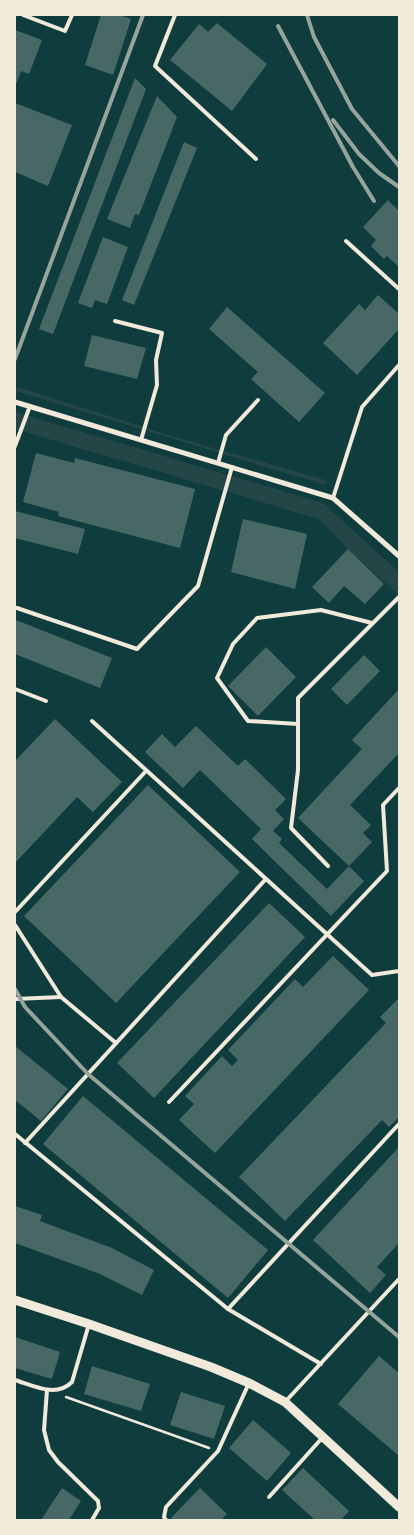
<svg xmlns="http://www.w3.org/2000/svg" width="414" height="1535" viewBox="0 0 414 1535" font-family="Roboto,sans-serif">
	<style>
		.green { fill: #244646 }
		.building { fill: #486865 }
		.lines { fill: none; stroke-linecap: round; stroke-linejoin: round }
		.path { stroke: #f1e9da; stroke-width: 2.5 }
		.service { stroke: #f1e9da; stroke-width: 4 }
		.minor { stroke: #f1e9da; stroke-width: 5 }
		.tertiary { stroke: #f1e9da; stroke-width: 9 }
		.rail { stroke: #97a49c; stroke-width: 4 }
	</style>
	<rect width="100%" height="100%" fill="#0f3d3e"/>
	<g class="green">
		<polygon points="17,387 175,437 322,479 327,482 325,485 16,391"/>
		<polygon points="15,412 323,503 399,572 399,595 348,549 319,519 15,429"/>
	</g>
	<g class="building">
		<polygon points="101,15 119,15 131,19 113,75 85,65"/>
		<polygon points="217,23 267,64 232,111 170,60 199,24 208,32"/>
		<polygon points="15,30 42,40 29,74 21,71 15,87"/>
		<polygon points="135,78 146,89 53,334 39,329"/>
		<polygon points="157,96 177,117 139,215 135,214 130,228 107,219"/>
		<polygon points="15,103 72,125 48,186 15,172"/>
		<polygon points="184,142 197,148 134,305 122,300"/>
		<polygon points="388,200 399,211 399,267 387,256 384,259 371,246 376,240 363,227"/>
		<polygon points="103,237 128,247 107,304 95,300 92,308 78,303"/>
		<polygon points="378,295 399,314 399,329 357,375 323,343 359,304 365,310"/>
		<polygon points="227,307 325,393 299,422 251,379 258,372 209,329"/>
		<polygon points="92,335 146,348 137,379 84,366"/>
		<polygon points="36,453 74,463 75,458 195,489 180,548 58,516 59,512 23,502"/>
		<polygon points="15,511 85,529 78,554 15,538"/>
		<polygon points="243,519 307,534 295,589 231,572"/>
		<polygon points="348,549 384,584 365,604 344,586 329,603 312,587"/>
		<polygon points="16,620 112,658 100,688 15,654"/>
		<polygon points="266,647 296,677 258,716 228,686"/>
		<polygon points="364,655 380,671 347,705 331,689"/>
		<polygon points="399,689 399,753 350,805 371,825 363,833 372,842 349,866 298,818 362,749 352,740"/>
		<polygon points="55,719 122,782 93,812 77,797 15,863 15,761"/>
		<polygon points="196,726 238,766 245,759 286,799 275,810 284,819 273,831 282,839 279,843 327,889 349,866 364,881 331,916 252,839 261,829 200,770 183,788 145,752 162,734 175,747"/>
		<polygon points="148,785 240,872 116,1003 24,916"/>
		<polygon points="269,903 305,937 154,1098 117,1063"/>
		<polygon points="333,956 369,990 215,1153 179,1120 194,1104 185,1096 222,1056 232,1066 238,1060 228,1050 295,979 303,987"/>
		<polygon points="399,998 399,1117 389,1127 382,1120 285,1221 239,1177 386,1023 380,1017"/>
		<polygon points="15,1046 68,1089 41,1121 15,1100"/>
		<polygon points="83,1096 268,1250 228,1298 43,1144"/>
		<polygon points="399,1147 399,1243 377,1267 386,1275 370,1293 313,1240"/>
		<polygon points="15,1206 42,1215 40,1221 112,1248 154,1270 142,1295 100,1274 15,1243"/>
		<polygon points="15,1337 60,1352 52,1379 15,1368"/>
		<polygon points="379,1356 399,1373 399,1456 338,1404"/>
		<polygon points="92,1366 150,1384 141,1411 84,1394"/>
		<polygon points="181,1392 225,1406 214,1439 170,1425"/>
		<polygon points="253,1420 291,1453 267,1481 229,1448"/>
		<polygon points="303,1468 349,1511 341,1520 315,1520 282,1490"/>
		<polygon points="62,1488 81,1501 69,1520 41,1520"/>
		<polygon points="200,1488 227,1514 221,1520 173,1520 171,1518"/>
	</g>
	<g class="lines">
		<polyline class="path" points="66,1397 209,1448"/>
		<g class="service">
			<polyline points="23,15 65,31 72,15"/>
			<polyline points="175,15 155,66 256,159"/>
			<polyline points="346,241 399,289"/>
			<polyline points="115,321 162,333 156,360 157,385 141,440"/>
			<polyline points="15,446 30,406"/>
			<polyline points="218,463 226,435 258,400"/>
			<polyline points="333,498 362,407 399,365"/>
			<polyline points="17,608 137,649 198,586 232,467"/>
			<polyline points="15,689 46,701"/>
			<polyline points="92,721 372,975 399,971"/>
			<polyline points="298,724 248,721 217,678 233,644 257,618 321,610 372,623"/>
			<polyline points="328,866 291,828 298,770 298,698 399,597"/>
			<polyline points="15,912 146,771"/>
			<polyline points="15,925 61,997 116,1043"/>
			<polyline points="15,999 61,997"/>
			<polyline points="169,1102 387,871 383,805 399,788"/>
			<polyline points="15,1134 228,1309 321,1364"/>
			<polyline points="25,1143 265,880"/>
			<polyline points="228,1309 399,1124"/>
			<path d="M15,1380C34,1386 56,1398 72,1382L89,1324"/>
			<polyline points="47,1390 44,1430 49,1450 58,1462 98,1501 99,1508 92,1520"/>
			<polyline points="285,1402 399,1279"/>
			<polyline points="269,1497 323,1437"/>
			<polyline points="166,1520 164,1517 166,1507 218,1451 249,1383"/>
		</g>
		<polyline class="minor" points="15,402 333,498 399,556"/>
		<polyline class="tertiary" points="15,1300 89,1324 211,1367 249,1383 285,1402 399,1507"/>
		<g class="rail">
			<polyline points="307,15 314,37 352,109 399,166"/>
			<polyline points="278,26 353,167 374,201"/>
			<polyline points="333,120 359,154 379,173 399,187"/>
			<polyline points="15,359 143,15"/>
			<polyline points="15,989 25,1007 88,1074 399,1337"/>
		</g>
	</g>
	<rect width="414" height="1535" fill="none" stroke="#f1e9da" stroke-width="32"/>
</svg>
